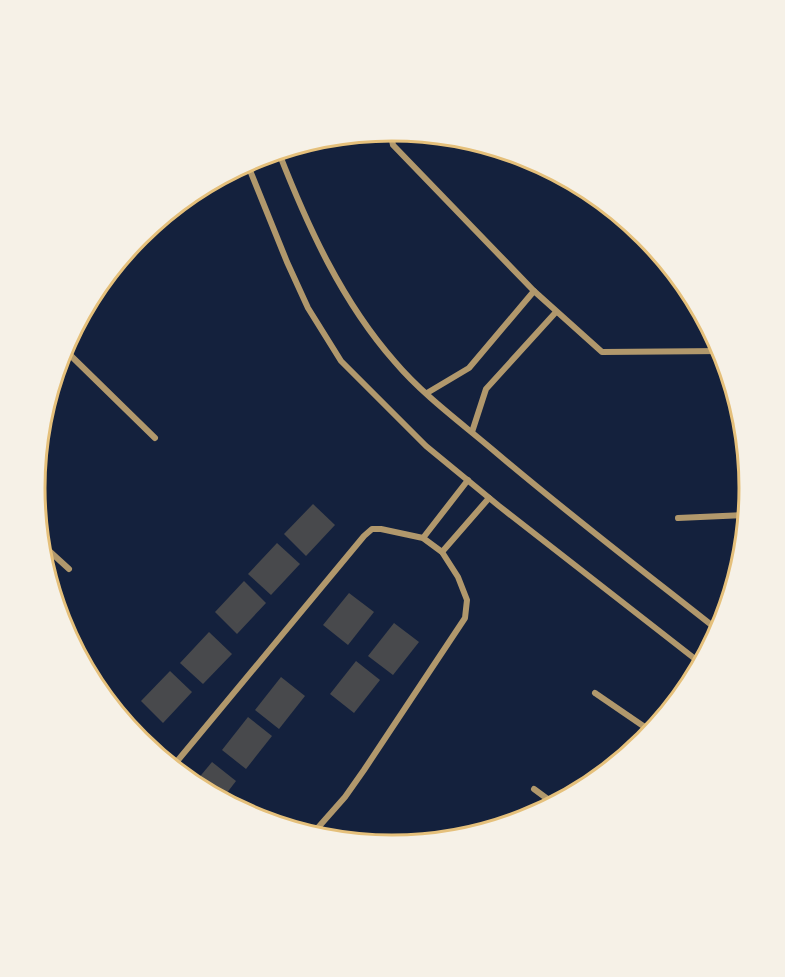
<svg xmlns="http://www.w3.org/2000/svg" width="785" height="977" viewBox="0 0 785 977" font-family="'Titillium Web',sans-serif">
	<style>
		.building { fill: #48494c }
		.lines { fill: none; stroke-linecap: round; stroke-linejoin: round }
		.minor { stroke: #b1986c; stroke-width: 6 }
		.rim { fill: none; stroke: #e5c07b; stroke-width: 3 }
	</style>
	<rect width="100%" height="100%" fill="#14213d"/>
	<g class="building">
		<polygon points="313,504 335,525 306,556 284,534"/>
		<polygon points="277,543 300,564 271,595 248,574"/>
		<polygon points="244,581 266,603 237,634 215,612"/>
		<polygon points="349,593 374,612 348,645 323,625"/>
		<polygon points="394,623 419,642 393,675 368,656"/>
		<polygon points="209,632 232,654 203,684 180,663"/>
		<polygon points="356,661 380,680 354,713 330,694"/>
		<polygon points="170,671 192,692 163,723 141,701"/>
		<polygon points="281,677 305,696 279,729 255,710"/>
		<polygon points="248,717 272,736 246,769 222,750"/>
		<polygon points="127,721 150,743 147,747 139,741"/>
		<polygon points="212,762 236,781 223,798 197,780"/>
	</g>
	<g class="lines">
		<g class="minor">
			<polyline points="390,131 393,145 534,291 602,352 723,351"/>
			<path d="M279,153C308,227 342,302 395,362C423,395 460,422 493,450C567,513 643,571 719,631"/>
			<polyline points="247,163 287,262 308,308 341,361 426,446 499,506 699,662"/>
			<polyline points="64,349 155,438"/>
			<polyline points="427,393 469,368 534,291"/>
			<polyline points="472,432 486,389 556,312"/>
			<polyline points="678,518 745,515"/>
			<polyline points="423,538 468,480"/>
			<polyline points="46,548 69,569"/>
			<polyline points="442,552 489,498"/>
			<polyline points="595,693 652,732"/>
			<polyline points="174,765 364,536 372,529 381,529 423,538 442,552 458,577 467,600 465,618 364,770 345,797 315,831"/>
			<polyline points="534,789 553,803"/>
		</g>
	</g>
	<path d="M0 0H785V977H0ZM45 488a347 347 0 1 1 694 0a347 347 0 1 1-694 0Z" fill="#f6f1e7" fill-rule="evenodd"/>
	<path class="rim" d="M45 488a347 347 0 1 1 694 0a347 347 0 1 1-694 0Z"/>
</svg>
